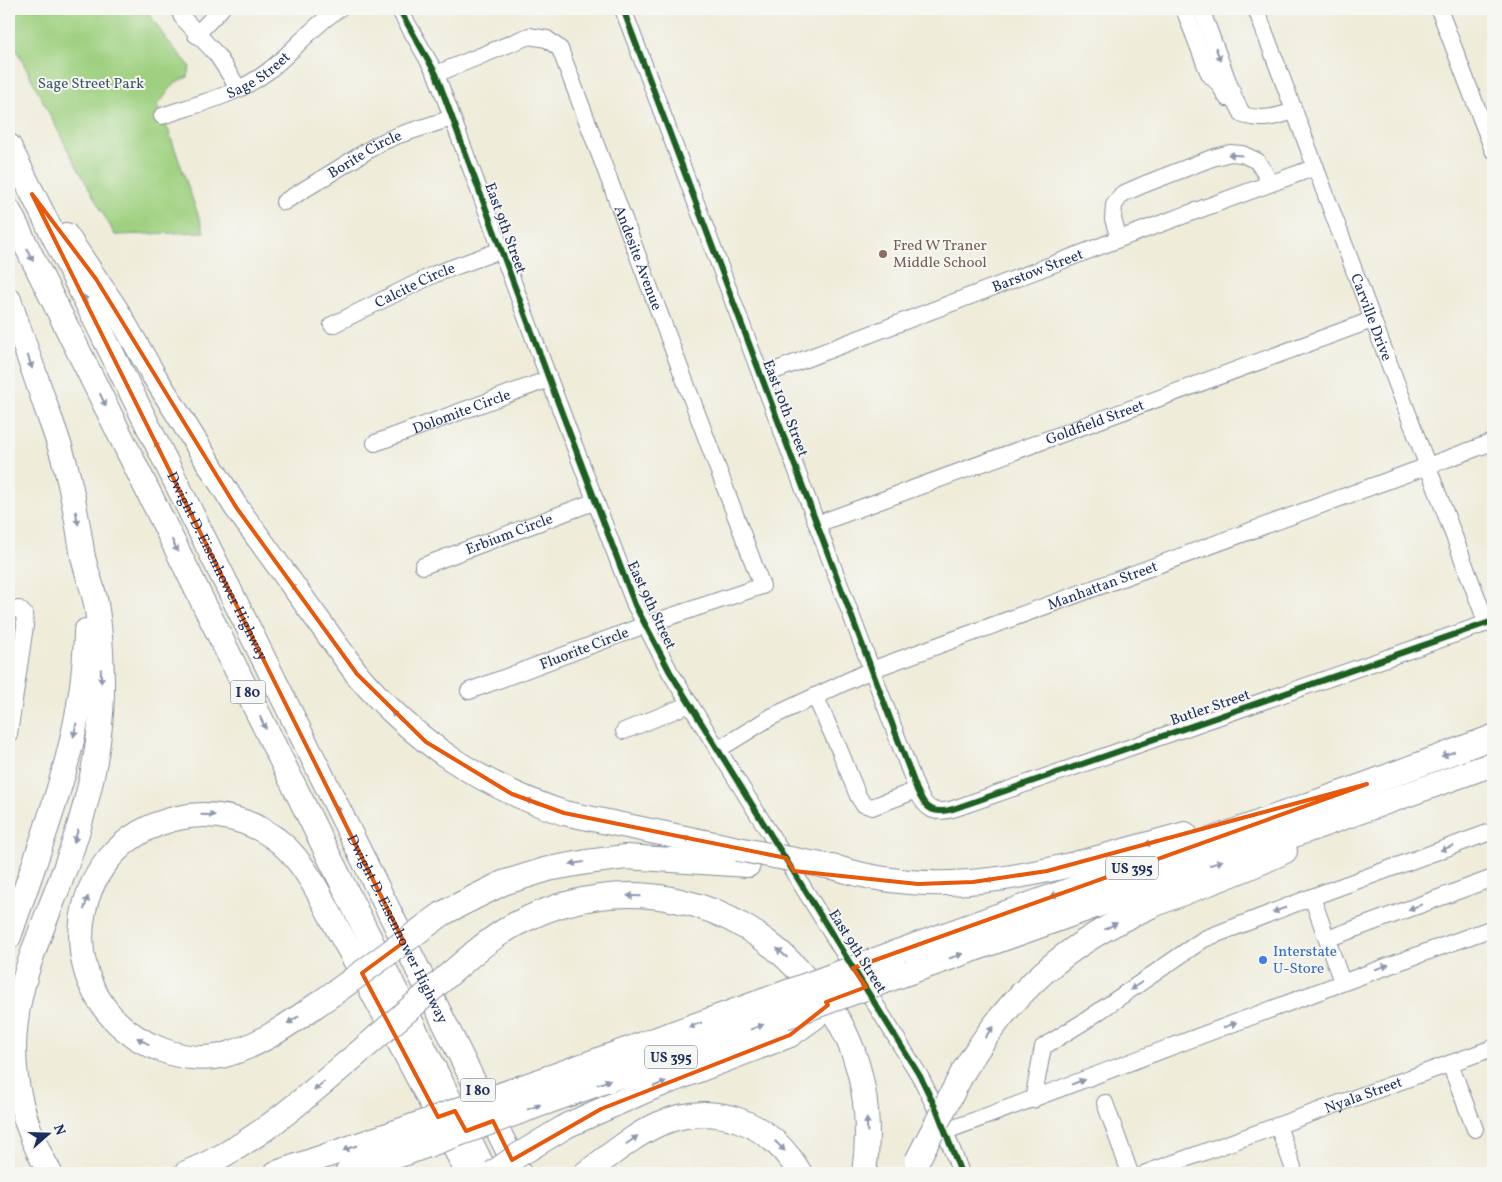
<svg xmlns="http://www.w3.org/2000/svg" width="1502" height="1182" viewBox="0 0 1502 1182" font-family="Vollkorn,serif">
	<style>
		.green { fill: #9ed07f; stroke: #5c806e }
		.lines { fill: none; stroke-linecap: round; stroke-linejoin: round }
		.minor-casing { stroke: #858e9c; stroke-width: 18 }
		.highway-casing { stroke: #858e9c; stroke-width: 26 }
		.minor { stroke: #fff; stroke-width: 16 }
		.highway { stroke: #fff; stroke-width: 24 }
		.highway-bridge-casing { stroke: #858e9c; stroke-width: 26; stroke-linecap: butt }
		.highway-bridge { stroke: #fff; stroke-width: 24 }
		.cycleway-casing { stroke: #f6f6f2; stroke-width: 9 }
		.cycleway { stroke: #1b5e20; stroke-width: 6 }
		.oneway { fill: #8d97ae }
		.marked { fill: none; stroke: #e8590c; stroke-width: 4; stroke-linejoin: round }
		.education-dot { fill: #8d6e63; stroke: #f6f6f2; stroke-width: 2 }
		.shop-dot { fill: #3f7fe0; stroke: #f6f6f2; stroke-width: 2 }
		.labels { text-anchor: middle; stroke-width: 4; stroke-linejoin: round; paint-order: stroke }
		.shield { fill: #f6f6f2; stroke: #5d6b8a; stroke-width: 1 }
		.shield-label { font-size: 14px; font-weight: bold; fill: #1b2f5e }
		.street-label { font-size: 15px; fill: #1b2f5e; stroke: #f6f6f2 }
		.park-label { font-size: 15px; fill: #3c5766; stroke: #f6f6f2 }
		.education-label { font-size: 15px; fill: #785e54; stroke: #f6f6f2; text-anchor: start }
		.shop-label { font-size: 15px; fill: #366cbe; stroke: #f6f6f2; text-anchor: start }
	</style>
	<rect width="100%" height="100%" fill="#f6f6f2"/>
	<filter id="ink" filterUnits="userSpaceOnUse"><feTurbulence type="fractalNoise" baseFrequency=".02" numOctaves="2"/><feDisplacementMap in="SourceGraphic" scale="10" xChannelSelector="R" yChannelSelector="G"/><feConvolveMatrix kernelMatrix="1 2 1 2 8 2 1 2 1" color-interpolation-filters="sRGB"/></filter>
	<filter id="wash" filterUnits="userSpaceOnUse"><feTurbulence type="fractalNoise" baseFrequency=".0096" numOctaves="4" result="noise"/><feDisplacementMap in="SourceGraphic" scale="20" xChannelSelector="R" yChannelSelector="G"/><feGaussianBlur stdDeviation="1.12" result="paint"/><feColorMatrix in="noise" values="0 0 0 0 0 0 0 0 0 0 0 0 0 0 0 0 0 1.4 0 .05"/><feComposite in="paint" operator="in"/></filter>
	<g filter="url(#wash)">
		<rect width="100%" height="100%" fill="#efecd9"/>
		<path class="green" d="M9,9H146L166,39L190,66L188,77C168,84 170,93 157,105L169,132L204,232L115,235L70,154L9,35Z"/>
	</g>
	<g filter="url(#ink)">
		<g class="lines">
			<g class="minor-casing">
				<g id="minor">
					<polyline points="179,9 182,17 217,55 239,89"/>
					<polyline points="399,9 436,74 549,379 635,605 670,672 921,1078 938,1113 961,1173"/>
					<path d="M623,9L917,790C926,811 935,815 956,808L1493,621"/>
					<polyline points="1184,9 1207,69 1210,75 1219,84 1227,98"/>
					<path d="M1201,9L1235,100L1243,115C1262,121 1276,117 1294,111"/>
					<path id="s1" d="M1256,9L1487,624"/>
					<polyline points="1439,9 1493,150"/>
					<polyline points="196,35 221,9"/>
					<path id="s2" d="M436,74L529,36L547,39L560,49L762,586L645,625L469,691"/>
					<path id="s3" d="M162,116C197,104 237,95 267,72C293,52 312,26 339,9"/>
					<path id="s4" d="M284,202L380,143L399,135L452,118"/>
					<polyline points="1119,239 1113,219 1114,205 1122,194 1145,184 1212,158 1230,153 1242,154 1257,161 1266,175 1268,184"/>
					<path id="s5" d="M332,325L435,274L501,250"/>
					<path id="s6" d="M761,376L1119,239L1316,167"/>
					<path id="s7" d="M375,443L549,379"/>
					<path id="s8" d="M817,524L1372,320"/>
					<path id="s9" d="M423,566L596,501"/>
					<polyline points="9,612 14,609 19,609 24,614 25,626 9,734"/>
					<polyline points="815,696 840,751 858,796 863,804 872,807 917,790"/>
					<polyline points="624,731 690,704"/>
					<path id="s10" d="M719,749L771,717L871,670L1493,442"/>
					<polyline points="1312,897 1342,982"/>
					<polyline points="1327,939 1493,878"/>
					<polyline points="1450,1064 1475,1129"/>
					<polyline points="1033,1100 1043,1047 1085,1021 1204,939 1312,897 1493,831"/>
					<polyline points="1105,1103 1130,1173"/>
					<polyline points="1278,1126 1293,1167"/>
					<path d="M946,1131C1128,1064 1310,993 1493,928"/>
					<path id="s11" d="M1146,1173L1493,1048"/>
				</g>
			</g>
			<g class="highway-casing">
				<g id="highway">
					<path id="s12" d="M9,146L519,1173"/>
					<polyline points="9,211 486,1173"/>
					<path d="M66,235L117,311L153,374L236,507L357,674C415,742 480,785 564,813L738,849"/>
					<path d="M9,300C21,336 34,371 46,407C53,427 61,447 66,468C74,497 78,527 83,557C87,575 95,592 97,610C101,637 102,665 102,692C101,757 83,822 60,882C42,930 19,978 15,1030C10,1080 25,1130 50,1173"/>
					<path d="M837,868C956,906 1070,865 1185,834"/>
					<polyline points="455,907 503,883 548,869 587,862 626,857 748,865"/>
					<path d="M9,937C42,838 85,738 86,631"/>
					<polyline points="897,952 1367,784 1493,737"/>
					<path d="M474,953C490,940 506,928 524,920C624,871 737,896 808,981C817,991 827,1002 834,1013C864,1060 872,1119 864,1173"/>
					<polyline points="910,972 1493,764"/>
					<path d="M334,993C298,1017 263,1046 221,1056C202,1060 180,1057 162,1050C46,1007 58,844 178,818C214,810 252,819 281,843C308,866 324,904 341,935C385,1013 426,1093 468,1173"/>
					<path d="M963,1072C1010,993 1066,943 1151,906C1195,887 1242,873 1285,851"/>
					<polyline points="548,1078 774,997"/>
					<polyline points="558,1098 785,1017"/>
					<polyline points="568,1125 649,1089 790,1035 815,1017"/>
					<path d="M186,1173C252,1147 302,1100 356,1055"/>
					<polyline points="276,1173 396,1132"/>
					<polyline points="347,1173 406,1153"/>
					<path d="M586,1173C608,1157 634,1135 659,1124C715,1100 770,1122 800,1173"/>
				</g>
			</g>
			<use href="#minor" class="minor"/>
			<use href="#highway" class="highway"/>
			<g class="highway-bridge-casing">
				<g id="highway-bridge">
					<polyline points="738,849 837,868"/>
					<polyline points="334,993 442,914 455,907"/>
					<polyline points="774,997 897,952"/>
					<polyline points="785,1017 910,972"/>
					<polyline points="356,1055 474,953"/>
					<polyline points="396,1132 548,1078"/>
					<polyline points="406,1153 558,1098"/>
					<polyline points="917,1161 963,1072"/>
					<polyline points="493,1173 517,1156 568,1125"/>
				</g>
			</g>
			<use href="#highway-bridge" class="highway-bridge"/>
			<g class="cycleway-casing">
				<g id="cycleway">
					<polyline points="399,9 436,74 549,379 635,605 670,672 921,1078 938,1113 961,1173"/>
					<path d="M623,9L917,790C926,811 935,815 956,808L1493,621"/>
				</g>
			</g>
			<use href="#cycleway" class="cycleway"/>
		</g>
		<defs><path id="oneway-solid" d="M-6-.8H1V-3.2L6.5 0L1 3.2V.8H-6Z" transform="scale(1.25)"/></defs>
		<g class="oneway">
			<use href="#oneway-solid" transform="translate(1218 54) rotate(70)"/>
			<use href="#oneway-solid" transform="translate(1235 155) rotate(-177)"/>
			<use href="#oneway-solid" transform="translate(30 255) rotate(64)"/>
			<use href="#oneway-solid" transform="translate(86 301) rotate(-116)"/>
			<use href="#oneway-solid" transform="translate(30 362) rotate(71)"/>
			<use href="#oneway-solid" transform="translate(103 400) rotate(64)"/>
			<use href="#oneway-solid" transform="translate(158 447) rotate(-116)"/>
			<use href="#oneway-solid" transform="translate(77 518) rotate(79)"/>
			<use href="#oneway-solid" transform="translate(175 546) rotate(64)"/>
			<use href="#oneway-solid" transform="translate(295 589) rotate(-126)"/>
			<use href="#oneway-solid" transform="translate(101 676) rotate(88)"/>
			<use href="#oneway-solid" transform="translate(396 716) rotate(-137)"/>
			<use href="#oneway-solid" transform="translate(263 723) rotate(64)"/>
			<use href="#oneway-solid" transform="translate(75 730) rotate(102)"/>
			<use href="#oneway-solid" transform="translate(1448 754) rotate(159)"/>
			<use href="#oneway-solid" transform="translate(532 802) rotate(-158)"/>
			<use href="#oneway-solid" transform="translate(339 812) rotate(-116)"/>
			<use href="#oneway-solid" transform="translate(208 815) rotate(2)"/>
			<use href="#oneway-solid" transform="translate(76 836) rotate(109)"/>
			<use href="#oneway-solid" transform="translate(690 839) rotate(-169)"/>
			<use href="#oneway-solid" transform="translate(1151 843) rotate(165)"/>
			<use href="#oneway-solid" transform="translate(1447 848) rotate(160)"/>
			<use href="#oneway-solid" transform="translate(577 863) rotate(172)"/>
			<use href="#oneway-solid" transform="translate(1216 863) rotate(-20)"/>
			<use href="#oneway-solid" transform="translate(993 880) rotate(173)"/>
			<use href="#oneway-solid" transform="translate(1057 894) rotate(160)"/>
			<use href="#oneway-solid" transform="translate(634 896) rotate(-179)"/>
			<use href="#oneway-solid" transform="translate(86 903) rotate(-73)"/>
			<use href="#oneway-solid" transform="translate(1415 907) rotate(160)"/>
			<use href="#oneway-solid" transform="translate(1279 910) rotate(159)"/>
			<use href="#oneway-solid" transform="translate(1111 926) rotate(-28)"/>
			<use href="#oneway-solid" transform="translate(782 953) rotate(-138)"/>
			<use href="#oneway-solid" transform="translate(956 956) rotate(-19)"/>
			<use href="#oneway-solid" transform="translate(1382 967) rotate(-19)"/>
			<use href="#oneway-solid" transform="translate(1136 986) rotate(145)"/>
			<use href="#oneway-solid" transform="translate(293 1020) rotate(146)"/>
			<use href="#oneway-solid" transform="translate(695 1025) rotate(160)"/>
			<use href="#oneway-solid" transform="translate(1230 1025) rotate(-21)"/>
			<use href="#oneway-solid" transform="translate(757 1027) rotate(-20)"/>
			<use href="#oneway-solid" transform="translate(989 1032) rotate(-54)"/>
			<use href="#oneway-solid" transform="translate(143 1041) rotate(-150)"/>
			<use href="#oneway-solid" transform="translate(604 1082) rotate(-20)"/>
			<use href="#oneway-solid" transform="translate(1078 1082) rotate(-21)"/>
			<use href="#oneway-solid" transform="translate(660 1084) rotate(-21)"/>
			<use href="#oneway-solid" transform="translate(319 1086) rotate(140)"/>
			<use href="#oneway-solid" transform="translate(534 1107) rotate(-20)"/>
			<use href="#oneway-solid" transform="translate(867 1125) rotate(-93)"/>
			<use href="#oneway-solid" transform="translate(632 1140) rotate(-35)"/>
			<use href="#oneway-solid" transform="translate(780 1146) rotate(45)"/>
			<use href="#oneway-solid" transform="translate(350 1148) rotate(161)"/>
		</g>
	</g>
	<path class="marked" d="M32,194L96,279L236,507L357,674L426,742L512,794L564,813L786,858L794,871L918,884L973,882L1047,871L1367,784L853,968L866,987L826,1002L828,1005L790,1035L601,1109L512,1160L493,1121L466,1131L455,1111L438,1117L362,973L404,942Z"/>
	<circle class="education-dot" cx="883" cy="254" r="5"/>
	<circle class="shop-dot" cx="1263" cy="960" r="5"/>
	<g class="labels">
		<g class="shield">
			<rect x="230.5" y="680.5" width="35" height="23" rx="4"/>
			<rect x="1106" y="856.5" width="52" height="23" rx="4"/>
			<rect x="645" y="1045.5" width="52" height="23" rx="4"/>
			<rect x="460.5" y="1078.5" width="35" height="23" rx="4"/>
		</g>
		<g class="shield-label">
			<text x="248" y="697">I 80</text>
			<text x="1132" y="873">US 395</text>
			<text x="671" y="1062">US 395</text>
			<text x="478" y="1095">I 80</text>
		</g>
		<g class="street-label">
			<text dy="5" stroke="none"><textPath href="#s3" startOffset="105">Sage Street</textPath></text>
			<text dy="5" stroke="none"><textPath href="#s4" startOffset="94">Borite Circle</textPath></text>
			<text transform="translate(506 228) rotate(70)" y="5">East 9th Street</text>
			<text dy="5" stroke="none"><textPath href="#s2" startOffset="358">Andesite Avenue</textPath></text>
			<text dy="5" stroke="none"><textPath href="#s6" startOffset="296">Barstow Street</textPath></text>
			<text dy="5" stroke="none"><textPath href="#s5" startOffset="92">Calcite Circle</textPath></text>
			<text dy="5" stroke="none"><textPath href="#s1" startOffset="329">Carville Drive</textPath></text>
			<text transform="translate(786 408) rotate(69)" y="5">East 10th Street</text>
			<text dy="5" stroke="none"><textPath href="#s7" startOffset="92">Dolomite Circle</textPath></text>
			<text dy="5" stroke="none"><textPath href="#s8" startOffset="296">Goldfield Street</textPath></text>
			<text dy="5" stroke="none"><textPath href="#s9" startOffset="92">Erbium Circle</textPath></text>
			<text dy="5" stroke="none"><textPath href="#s12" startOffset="469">Dwight D. Eisenhower Highway</textPath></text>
			<text dy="5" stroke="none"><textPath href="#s10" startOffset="418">Manhattan Street</textPath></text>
			<text transform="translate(652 605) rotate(65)" y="5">East 9th Street</text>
			<text transform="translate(584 648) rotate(-21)" y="5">Fluorite Circle</text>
			<text transform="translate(1210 707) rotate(-19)" y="5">Butler Street</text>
			<text dy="5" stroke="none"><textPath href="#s12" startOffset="874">Dwight D. Eisenhower Highway</textPath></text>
			<text transform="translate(858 951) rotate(58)" y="5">East 9th Street</text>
			<text dy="5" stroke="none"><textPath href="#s11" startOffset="231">Nyala Street</textPath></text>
		</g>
		<g class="park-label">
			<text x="91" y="88">Sage Street Park</text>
		</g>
		<g class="education-label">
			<text x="893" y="250">Fred W Traner<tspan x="893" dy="17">Middle School</tspan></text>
		</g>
		<g class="shop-label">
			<text x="1273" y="956">Interstate<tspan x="1273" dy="17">U-Store</tspan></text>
		</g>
	</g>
	<rect width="1502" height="1182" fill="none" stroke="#f6f6f2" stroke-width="30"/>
	<g transform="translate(48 1134) rotate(70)" stroke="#f6f6f2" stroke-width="4" paint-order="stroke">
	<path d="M0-4L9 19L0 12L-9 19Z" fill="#1b2f5e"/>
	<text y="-8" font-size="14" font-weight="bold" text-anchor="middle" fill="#1b2f5e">N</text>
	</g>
</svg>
